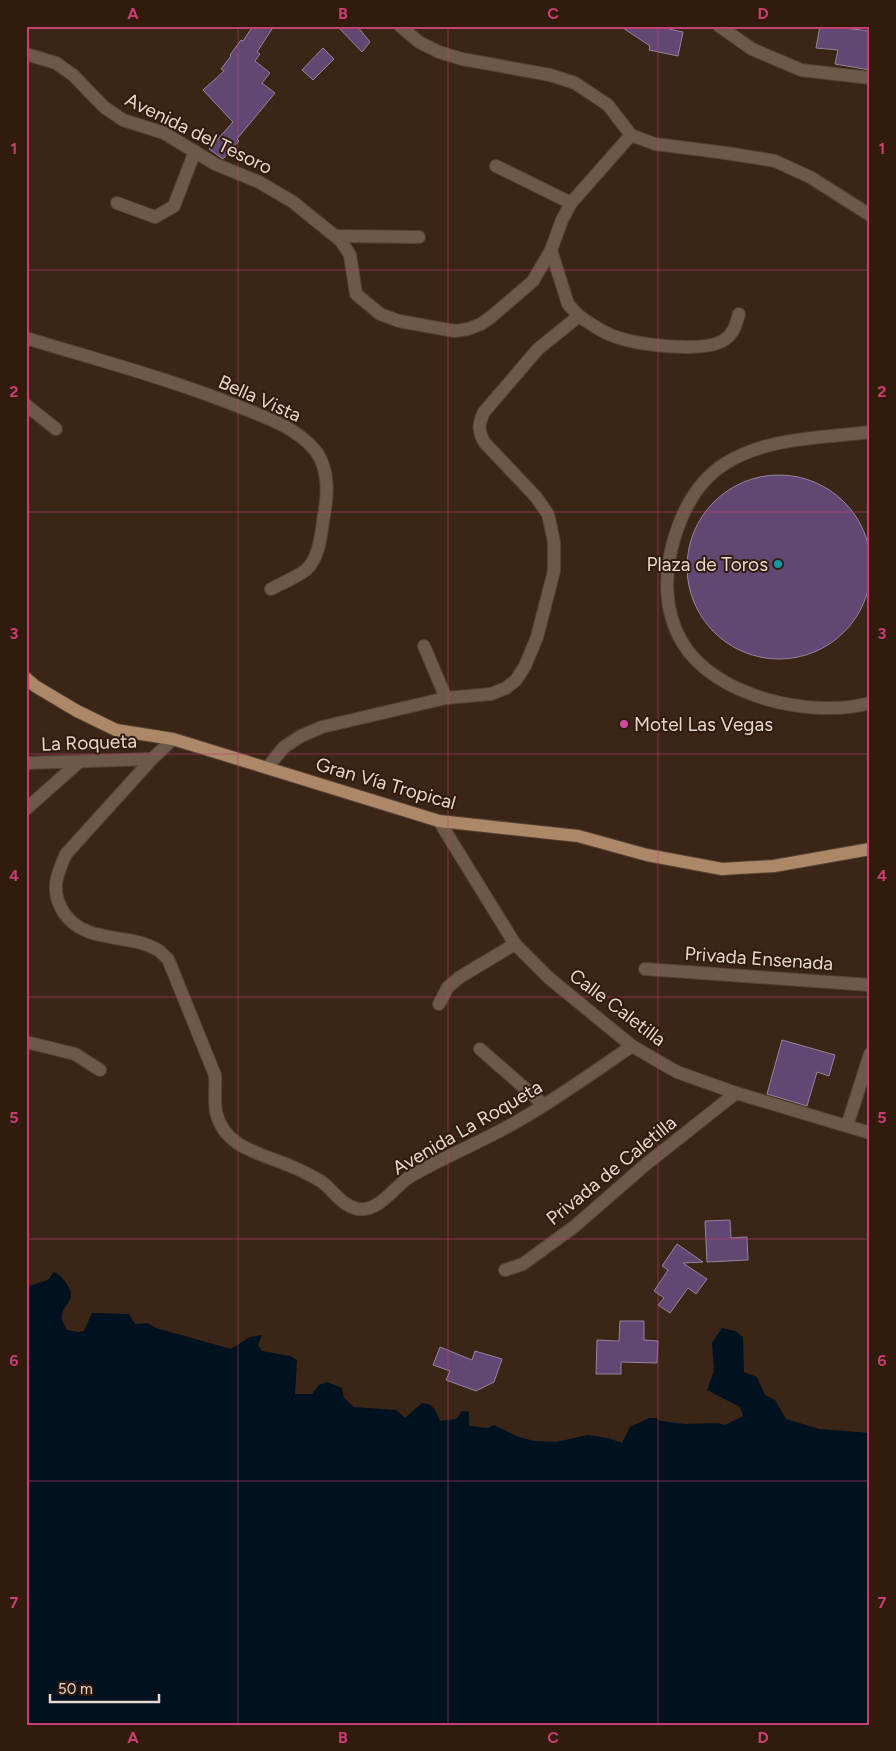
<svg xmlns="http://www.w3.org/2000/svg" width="896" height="1751" viewBox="0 0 896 1751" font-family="Figtree,sans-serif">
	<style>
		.water { fill: #001120 }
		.building { fill: #614772; stroke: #94859e }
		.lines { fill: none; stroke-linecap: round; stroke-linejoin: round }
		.minor-casing { stroke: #564234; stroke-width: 14 }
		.tertiary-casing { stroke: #564234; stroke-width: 14 }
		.primary-casing { stroke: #564234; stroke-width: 14 }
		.minor { stroke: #6c594a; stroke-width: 12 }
		.tertiary { stroke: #6c594a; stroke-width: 12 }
		.primary { stroke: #ac8768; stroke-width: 12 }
		.grid { fill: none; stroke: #c93e72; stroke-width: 1; stroke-opacity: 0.55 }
		.culture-dot { fill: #0f9aa8; stroke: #301b0d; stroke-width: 2 }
		.hotel-dot { fill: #d1479c; stroke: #301b0d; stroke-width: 2 }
		.labels { text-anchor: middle; stroke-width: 4; stroke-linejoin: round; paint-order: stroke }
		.street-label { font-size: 19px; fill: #e6d8ce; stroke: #301b0d }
		.poi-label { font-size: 19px; fill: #e6d8ce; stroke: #301b0d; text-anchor: end }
		.neatline { fill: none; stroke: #c93e72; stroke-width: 2 }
		.grid-label { font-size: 16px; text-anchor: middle; font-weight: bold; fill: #c93e72 }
	</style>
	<rect width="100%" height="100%" fill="#3a2517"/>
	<path class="water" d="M54,1272C61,1276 64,1279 68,1286C78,1301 60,1305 62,1319C62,1322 66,1327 67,1330L79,1332L84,1331L92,1313L129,1314L135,1324L147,1323L156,1328L231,1349L250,1337L262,1335L258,1345L262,1351L290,1356L297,1360L295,1394H312L319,1385L327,1382L342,1388L344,1398L354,1407L396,1410L405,1418L422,1403C434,1404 436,1411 440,1421L456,1419L462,1411L469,1412V1426L488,1428L494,1425L519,1437L534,1441L556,1442L588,1435L608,1438L622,1443L630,1427L649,1418H656L661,1421L685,1424L718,1423L725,1425L743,1416L740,1407L707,1390L714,1371L712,1343L722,1328L735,1331L743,1337L744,1372L757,1377L765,1395L775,1400L786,1419L819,1429L870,1433V1725H26V1287L48,1280Z"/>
	<g class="building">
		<polygon points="253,26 274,26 257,52 260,54 255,61 270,73 262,83 275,93 237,139 239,141 223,159 209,149 233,122 203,90 224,71 221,69 231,56 230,55 241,40 243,41"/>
		<polygon points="337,26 357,26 370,42 362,52"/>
		<polygon points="620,26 669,26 669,29 683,32 678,56 649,50 650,46"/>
		<polygon points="820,26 844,26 843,28 870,31 870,70 835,64 838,50 816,48"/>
		<polygon points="323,48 334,59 313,80 302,70"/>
		<circle cx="779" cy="567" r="92"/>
		<polygon points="782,1040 835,1055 829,1076 817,1072 807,1106 767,1094"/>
		<polygon points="730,1220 731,1238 747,1237 748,1260 707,1262 705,1221"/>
		<polygon points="677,1244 703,1262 683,1263 707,1279 696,1294 688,1288 670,1313 658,1305 664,1298 654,1291 668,1270 662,1266"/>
		<polygon points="620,1321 644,1321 644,1340 658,1341 657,1363 621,1362 621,1374 596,1374 597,1340 619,1341"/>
		<polygon points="440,1347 472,1360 475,1351 502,1359 494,1382 476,1391 446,1380 450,1371 433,1365"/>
	</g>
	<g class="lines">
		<g class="minor-casing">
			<g id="minor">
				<polyline points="719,26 752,49 801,70 870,78"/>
				<polyline points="26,54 56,63 73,75 104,107 123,120 164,133 215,164 259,182 293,202 341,241 350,255 356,294 380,314 399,321 455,331 468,329 481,324 491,317 533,281 551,250 562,220 571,203 631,135"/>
				<polyline points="496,166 571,203"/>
				<polyline points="117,203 155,217 174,206 195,151"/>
				<polyline points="336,236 419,237"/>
				<path d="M579,316C591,324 604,334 619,338C641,345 704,353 724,340C734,334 736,324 739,314"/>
				<path d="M26,338C98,360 170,379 240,407C267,418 295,427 315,450C329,468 328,494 324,515C321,533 320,556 307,569C301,575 280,584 271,589"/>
				<polyline points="26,405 56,429"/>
				<path d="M870,432C822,438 768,437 726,463C700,479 684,507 675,536C664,571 663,610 682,642C714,697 812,719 870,703"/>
				<polyline points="424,646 446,698"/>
				<path d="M173,739L152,759L66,854C56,876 50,891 64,913C85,944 128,933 156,949C161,951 164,956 168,959L215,1075C216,1087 214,1101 216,1112C224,1147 259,1153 288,1165C300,1170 311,1175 322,1182C334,1191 342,1206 358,1209C380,1212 394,1186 411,1176C446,1156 483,1141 518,1121C558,1098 595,1071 632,1046"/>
				<polyline points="26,763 152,759"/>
				<path d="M267,768L284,747L301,736L322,727L446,698L491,694L506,688L516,680L525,666L537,637L554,571V542L548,514L536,497L485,443C478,432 478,424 484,412L538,349L579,316L568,304L551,250"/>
				<polyline points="26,809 79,762"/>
				<polyline points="439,821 515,944 549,978 632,1046 677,1072 736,1093 870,1133"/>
				<polyline points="645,969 870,985"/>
				<polyline points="439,1004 448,987 460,977 515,944"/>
				<polyline points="26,1042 75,1054 100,1070"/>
				<polyline points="480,1049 544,1105"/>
				<polyline points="847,1126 870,1054"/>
				<polyline points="505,1270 523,1264 575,1226 645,1165 736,1093"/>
			</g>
		</g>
		<g class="tertiary-casing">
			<polyline id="tertiary" points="400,26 419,42 439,52 462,59 550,75 575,83 608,105 631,135 655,144 726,153 775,161 810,177 870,215"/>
		</g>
		<g class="primary-casing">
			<polyline id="primary" points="26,678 35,686 77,711 116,730 173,739 439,821 578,836 647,855 722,869 774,866 870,849"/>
		</g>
		<use href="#minor" class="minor"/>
		<use href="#tertiary" class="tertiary"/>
		<use href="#primary" class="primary"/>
	</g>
	<path class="grid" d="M238,26V1725M448,26V1725M658,26V1725M26,270H870M26,512H870M26,754H870M26,997H870M26,1239H870M26,1481H870"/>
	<circle class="culture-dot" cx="778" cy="564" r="5"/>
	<circle class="hotel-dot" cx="624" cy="724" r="5"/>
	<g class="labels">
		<g class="street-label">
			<text transform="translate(199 133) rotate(26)" y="7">Avenida del Tesoro</text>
			<text transform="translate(260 398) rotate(24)" y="7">Bella Vista</text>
			<text transform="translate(89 742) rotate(-2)" y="7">La Roqueta</text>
			<text transform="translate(386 783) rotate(16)" y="7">Gran Vía Tropical</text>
			<text transform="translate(759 958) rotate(4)" y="7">Privada Ensenada</text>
			<text transform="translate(618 1007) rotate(37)" y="7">Calle Caletilla</text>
			<text transform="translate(467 1127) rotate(-30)" y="7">Avenida La Roqueta</text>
			<text transform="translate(611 1170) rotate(-39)" y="7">Privada de Caletilla</text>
		</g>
		<g class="poi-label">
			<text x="768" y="571">Plaza de Toros</text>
			<text x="634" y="731" text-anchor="start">Motel Las Vegas</text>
		</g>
	</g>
	<rect width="896" height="1751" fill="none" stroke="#301b0d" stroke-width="55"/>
	<path d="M50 1694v8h109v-8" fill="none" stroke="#e6d8ce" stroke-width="2.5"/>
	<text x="58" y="1694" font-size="15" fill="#e6d8ce" stroke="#301b0d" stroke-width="4" paint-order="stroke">50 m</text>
	<rect x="28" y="28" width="840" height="1696" class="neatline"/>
	<g class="grid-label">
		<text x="133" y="19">A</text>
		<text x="343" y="19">B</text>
		<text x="553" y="19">C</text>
		<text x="763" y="19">D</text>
		<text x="14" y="154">1</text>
		<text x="882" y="154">1</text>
		<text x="14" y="397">2</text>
		<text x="882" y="397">2</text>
		<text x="14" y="639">3</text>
		<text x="882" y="639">3</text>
		<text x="14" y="881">4</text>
		<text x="882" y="881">4</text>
		<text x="14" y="1123">5</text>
		<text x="882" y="1123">5</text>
		<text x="14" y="1366">6</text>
		<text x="882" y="1366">6</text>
		<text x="14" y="1608">7</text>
		<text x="882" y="1608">7</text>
		<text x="133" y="1743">A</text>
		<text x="343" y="1743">B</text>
		<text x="553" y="1743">C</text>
		<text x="763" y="1743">D</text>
	</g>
</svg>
